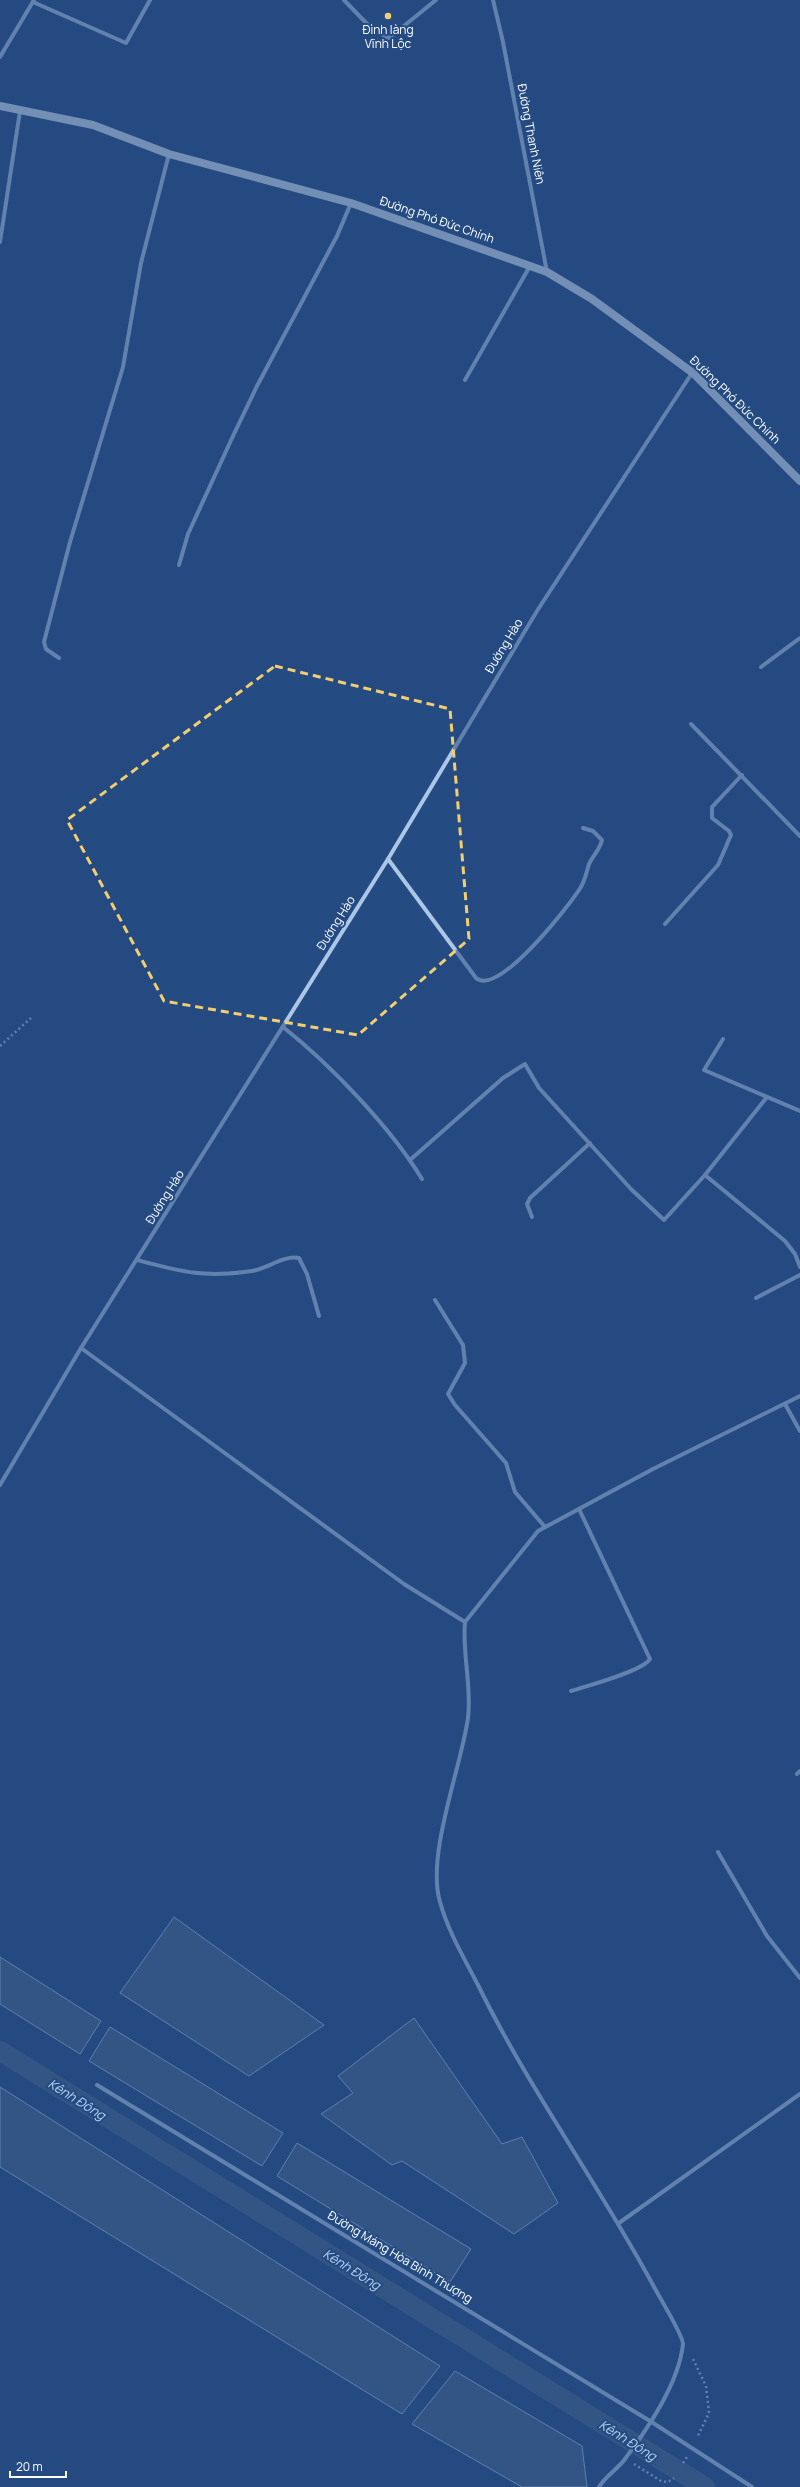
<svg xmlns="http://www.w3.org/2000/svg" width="800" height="2487" viewBox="0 0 800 2487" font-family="Manrope,sans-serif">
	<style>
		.water { fill: #456289; stroke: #9fc0e8 }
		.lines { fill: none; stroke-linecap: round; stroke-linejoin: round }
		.canal { stroke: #456289; stroke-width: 20 }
		.path { stroke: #abc6e7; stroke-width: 2.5; stroke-dasharray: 2 3; stroke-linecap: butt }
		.street { stroke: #abc6e7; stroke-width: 4 }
		.secondary { stroke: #d5e3f6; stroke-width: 8 }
		.marked { fill: none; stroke: #f2ce6f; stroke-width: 3; stroke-dasharray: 8 5; stroke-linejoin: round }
		.poi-dot { fill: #f2ce6f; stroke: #244b82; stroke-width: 1.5 }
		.labels { text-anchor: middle; stroke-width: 4; stroke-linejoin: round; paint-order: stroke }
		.poi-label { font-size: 12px; fill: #fff; stroke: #244b82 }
		.street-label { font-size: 12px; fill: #fff; stroke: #244b82 }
		.water-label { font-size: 13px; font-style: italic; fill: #b7d0ef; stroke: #244b82 }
	</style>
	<rect width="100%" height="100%" fill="#244b82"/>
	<g class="water">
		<polygon points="174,1917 324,2025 249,2076 120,1993"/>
		<polygon points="0,1957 101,2021 80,2054 0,2004"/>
		<polygon points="414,2018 502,2144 522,2137 558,2203 514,2234 402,2161 392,2165 321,2114 353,2093 338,2076"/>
		<polygon points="110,2027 283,2133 262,2166 89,2061"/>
		<polygon points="0,2087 440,2366 402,2414 0,2167"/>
		<polygon points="297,2143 471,2249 450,2282 277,2176"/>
		<polygon points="455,2371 582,2446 587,2487 522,2487 412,2424"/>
	</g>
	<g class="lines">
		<polyline class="canal" points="0,2051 705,2487"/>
		<g class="path">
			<polyline points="0,1046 31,1018"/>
			<polyline points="693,2359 706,2386 709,2413 697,2438"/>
			<polyline points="683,2463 687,2457"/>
			<polyline points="634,2464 661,2481 668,2482 674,2478"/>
		</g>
		<g class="street">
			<polyline points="344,0 373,30 389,38 436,0"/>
			<polyline points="493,0 503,42 547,272"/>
			<polyline points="33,2 126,43 150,0"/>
			<polyline points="0,57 34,0"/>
			<polyline points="0,242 20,111"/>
			<polyline points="465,380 530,266"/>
			<polyline points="179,565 188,534 233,436 257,386 337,236 351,203"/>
			<polyline points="59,658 46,649 44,642 70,542 123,367 141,263 169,154"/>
			<polyline points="761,667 800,638"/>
			<polyline points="691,724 800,836"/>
			<path d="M388,859L476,978C498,997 567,908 579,890C585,882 586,873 589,864C593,856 600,849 602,840L593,831L583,828"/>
			<polyline points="665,924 718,865 731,835 729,831 712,818 712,807 742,775"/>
			<path d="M283,1027C331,1065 391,1128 422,1179"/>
			<polyline points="723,1039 704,1070 800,1111"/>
			<polyline points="410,1160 503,1078 525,1064 539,1088 631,1189 664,1220 705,1175 767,1097"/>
			<polyline points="705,1175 785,1241 795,1254 800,1267"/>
			<polyline points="532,1217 527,1204 530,1198 590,1143"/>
			<path d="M137,1260C183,1272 203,1278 252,1271C267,1269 283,1255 299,1258L307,1274L319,1316"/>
			<polyline points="756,1298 800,1275"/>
			<polyline points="435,1300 463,1345 465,1363 448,1394 455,1405 506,1463 515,1492 545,1527"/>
			<polyline points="81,1348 404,1584 465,1622"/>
			<polyline points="785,1404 800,1431"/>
			<polyline points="0,1485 81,1348 388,859 537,611 692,373"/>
			<path d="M571,1691C587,1686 643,1671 650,1659L579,1509"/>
			<polyline points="797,1774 800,1771"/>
			<polyline points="718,1852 767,1936 800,1978"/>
			<polyline points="97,2085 650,2421 752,2487"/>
			<polyline points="619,2223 800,2094"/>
			<path d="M599,2487C606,2475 617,2470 625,2459C648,2428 679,2383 683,2344C683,2335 658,2295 653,2285C598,2183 529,2089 478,1985C464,1958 448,1931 440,1902C426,1855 461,1768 468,1718C472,1686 462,1654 465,1622L538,1531L653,1469L800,1396"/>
		</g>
		<polyline class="secondary" points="0,106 93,125 169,154 351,203 547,272 592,299 693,373 800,481"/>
	</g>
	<path d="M0 0H800V2487H0ZM275,666L450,709L469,939L358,1035L164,1001L67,820Z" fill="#244b82" fill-opacity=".55" fill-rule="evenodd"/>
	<path class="marked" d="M275,666L450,709L469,939L358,1035L164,1001L67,820Z"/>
	<circle class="poi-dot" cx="388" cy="16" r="4"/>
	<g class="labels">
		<g class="poi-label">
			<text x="388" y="34">Đình làng<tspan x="388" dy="14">Vĩnh Lộc</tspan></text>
		</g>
		<g class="street-label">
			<text transform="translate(531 134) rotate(79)" y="4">Đường Thanh Niên</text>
			<text transform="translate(437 220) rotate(19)" y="4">Đường Phó Đức Chính</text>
			<text transform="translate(735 400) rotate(44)" y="4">Đường Phó Đức Chính</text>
			<text transform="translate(504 646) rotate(-59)" y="4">Đường Hào</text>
			<text transform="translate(336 923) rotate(-58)" y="4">Đường Hào</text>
			<text transform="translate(165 1197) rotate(-58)" y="4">Đường Hào</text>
			<text transform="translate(400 2257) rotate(31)" y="4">Đường Máng Hòa Bình Thượng</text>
		</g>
		<g class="water-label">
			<text transform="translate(77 2099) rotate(32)" y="5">Kênh Đông</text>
			<text transform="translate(352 2269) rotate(32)" y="5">Kênh Đông</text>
			<text transform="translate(628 2440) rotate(32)" y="5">Kênh Đông</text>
		</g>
	</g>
	<path d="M10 2471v6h56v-6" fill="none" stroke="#ffffff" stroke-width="2"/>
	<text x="16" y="2471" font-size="12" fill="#ffffff" stroke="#244b82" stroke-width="3" paint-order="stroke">20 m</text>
</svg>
